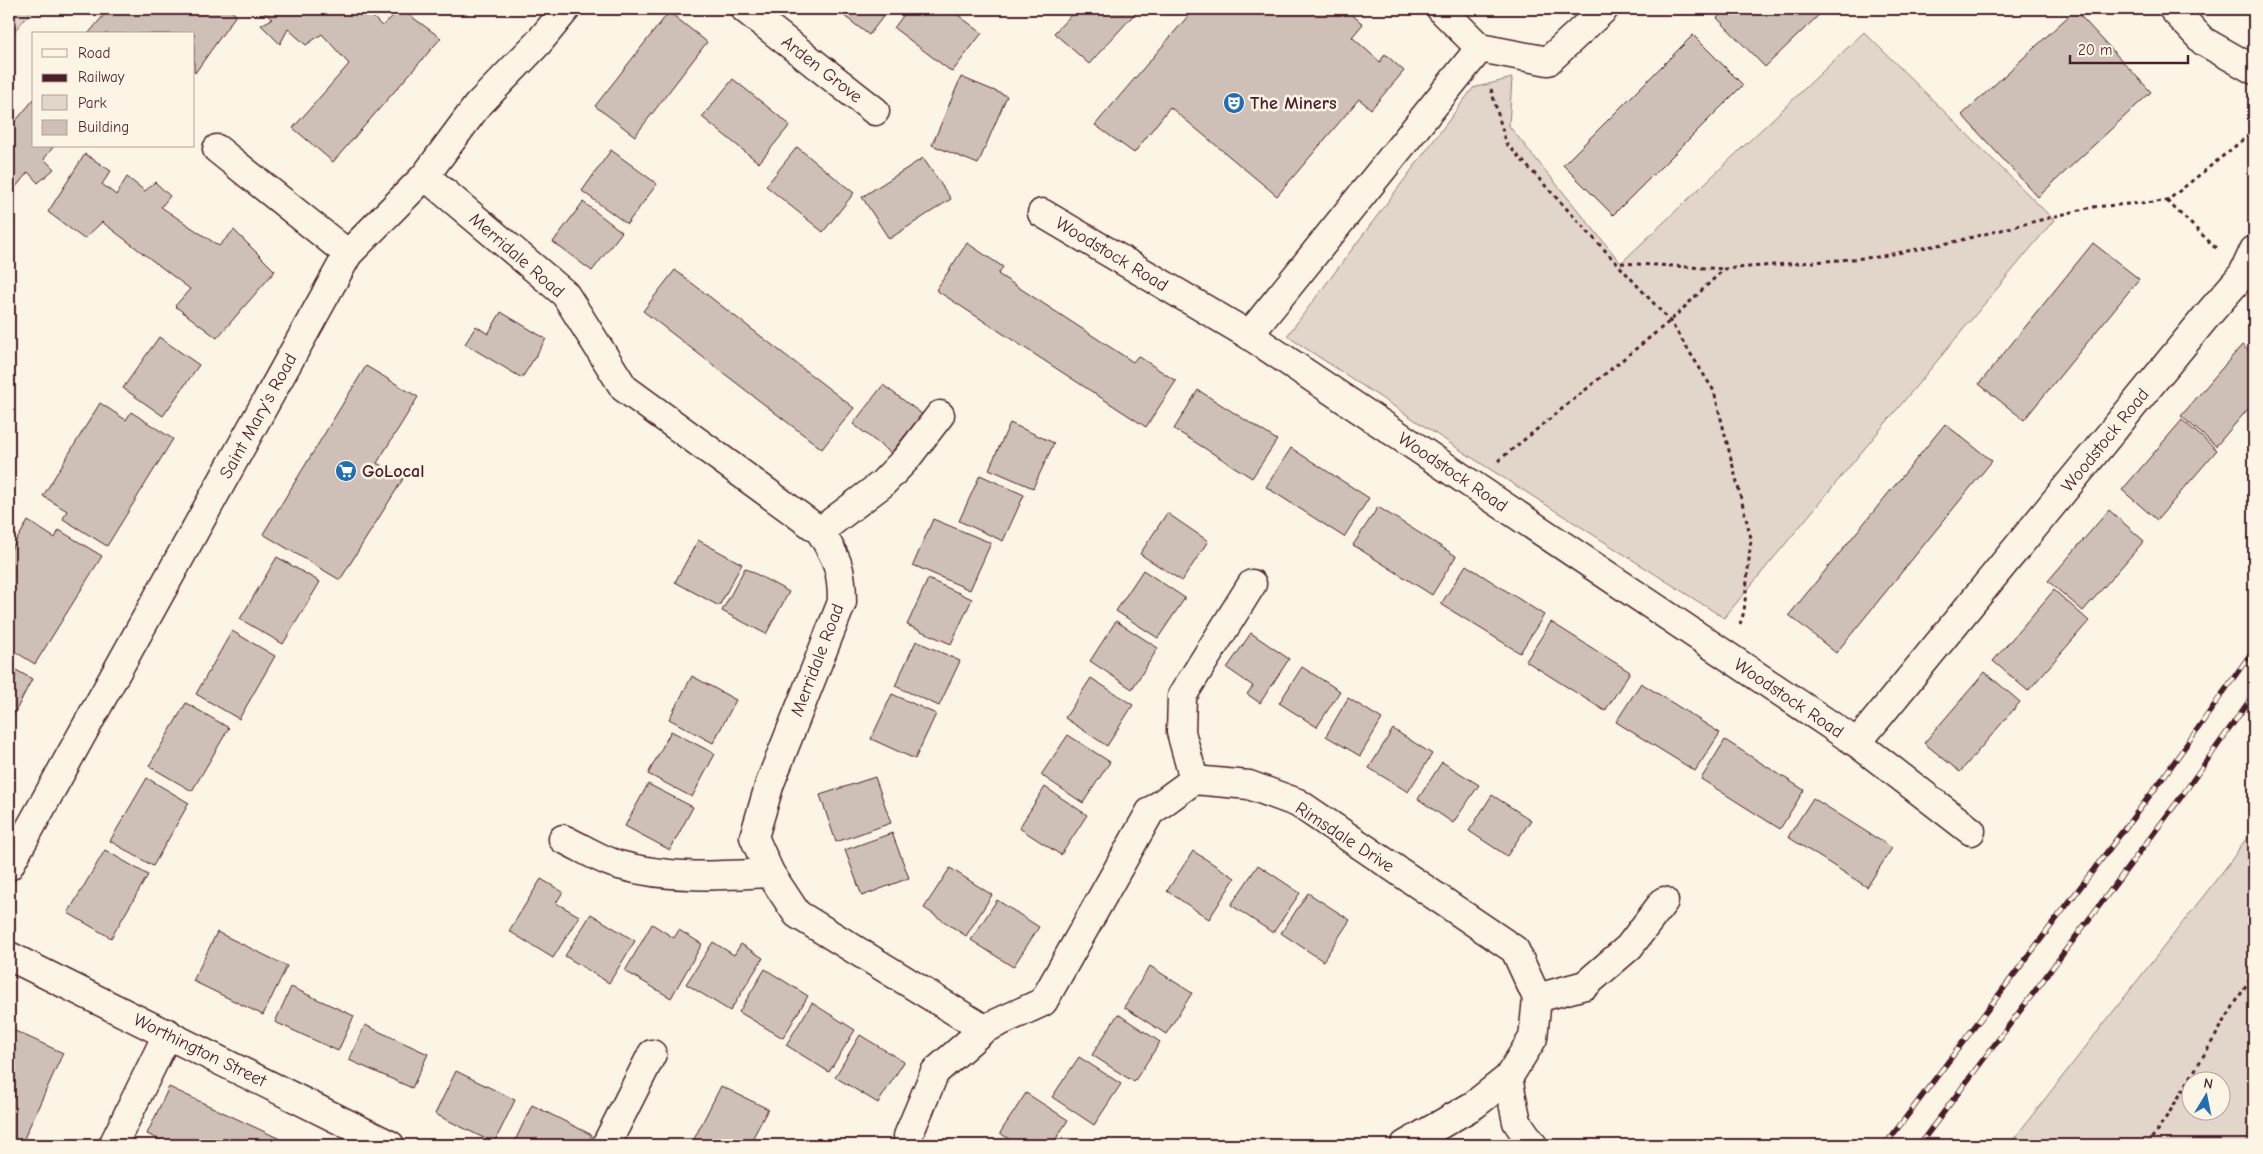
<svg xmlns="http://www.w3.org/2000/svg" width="2263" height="1154" viewBox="0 0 2263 1154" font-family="'Comic Neue',sans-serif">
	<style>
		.green { fill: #e2d5ca; stroke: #967a7a; fill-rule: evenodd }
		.building { fill: #cfc0b7; stroke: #4a1f2b }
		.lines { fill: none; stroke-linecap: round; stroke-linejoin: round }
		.minor-casing { stroke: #4a1f2b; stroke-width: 31 }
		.path { stroke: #4a1f2b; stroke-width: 3; stroke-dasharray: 4 4; stroke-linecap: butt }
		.minor { stroke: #fcf5e5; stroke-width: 28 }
		.rail-casing { stroke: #4a1f2b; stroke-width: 5.5 }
		.rail { stroke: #fcf5e5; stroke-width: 4; stroke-dasharray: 11; stroke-linecap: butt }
		.labels { text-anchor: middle; stroke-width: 5; stroke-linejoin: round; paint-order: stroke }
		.street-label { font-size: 18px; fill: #4a1f2b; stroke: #fcf5e5 }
		.poi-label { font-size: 18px; font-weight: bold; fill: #4a1f2b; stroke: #fcf5e5; text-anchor: start }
	</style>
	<rect width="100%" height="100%" fill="#fcf5e5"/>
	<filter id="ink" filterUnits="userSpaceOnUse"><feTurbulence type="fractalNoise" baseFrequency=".02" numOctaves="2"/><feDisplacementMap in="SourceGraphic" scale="10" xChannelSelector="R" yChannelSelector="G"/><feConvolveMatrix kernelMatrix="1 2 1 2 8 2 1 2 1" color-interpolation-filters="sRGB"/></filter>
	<g filter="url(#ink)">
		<g class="green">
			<polygon points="9,9 33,9 9,38"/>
			<polygon points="1864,32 2054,220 1724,618 1474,459 1287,336 1473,88 1512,78 1509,126 1621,263"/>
			<path d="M2254,827V1145H2009L2230,862ZM2190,1082H2220V1112H2190Z"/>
		</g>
		<g class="building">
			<polygon points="109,9 229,9 236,15 195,73 194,72 194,34 88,34"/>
			<polygon points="260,9 365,9 382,26 401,9 441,38 333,162 293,128 349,64 322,34 306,45 288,29 280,44 261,25 272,19"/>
			<polygon points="835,9 889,9 869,35"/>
			<polygon points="908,9 950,9 982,33 952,72 894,28"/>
			<polygon points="1077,9 1139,9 1089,64 1054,33"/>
			<polygon points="1194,9 1345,9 1363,24 1352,37 1380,62 1385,54 1404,71 1371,109 1359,99 1277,196 1170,107 1134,153 1095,125"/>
			<polygon points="1726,9 1825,9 1765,67 1717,18"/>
			<polygon points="2075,10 2151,92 2038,197 1962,115"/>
			<polygon points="669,12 707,42 635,136 595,106"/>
			<polygon points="1693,35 1743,85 1613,215 1563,165"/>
			<polygon points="961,77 1007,96 978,164 932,145"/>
			<polygon points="733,79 790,125 759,163 702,117"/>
			<polygon points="34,99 34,146 54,146 44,159 54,169 38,183 28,172 11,193 9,191 9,129"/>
			<polygon points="797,147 854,193 823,232 766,186"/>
			<polygon points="611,150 657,184 627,224 582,191"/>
			<polygon points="85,154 111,171 102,184 116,195 127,177 145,191 155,182 170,196 161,207 219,246 234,230 275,271 217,338 175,306 190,289 102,222 84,239 48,212"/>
			<polygon points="923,158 951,199 889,239 862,197"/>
			<polygon points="583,202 622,232 592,271 553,242"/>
			<polygon points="967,243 1003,267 998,274 1133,362 1138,356 1176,381 1146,427 936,290"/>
			<polygon points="2093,243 2139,279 2024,420 1979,384"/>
			<polygon points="675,270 854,408 822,449 643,311"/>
			<polygon points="501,312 546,339 522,378 465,344 476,326 488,334"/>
			<polygon points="159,337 199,365 163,416 123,388"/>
			<polygon points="2242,345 2254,356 2254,402 2216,446 2181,416"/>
			<polygon points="366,366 418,397 377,463 403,479 340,580 263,534"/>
			<polygon points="883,385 922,414 891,453 853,424"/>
			<polygon points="1198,390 1277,440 1252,478 1174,429"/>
			<polygon points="100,403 126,420 131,412 173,439 107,546 63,519 67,511 43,496"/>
			<polygon points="2182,420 2217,450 2157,520 2122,490"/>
			<polygon points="1010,423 1054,443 1033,488 989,469"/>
			<polygon points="1945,424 1992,461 1836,653 1789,615"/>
			<polygon points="1291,448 1369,498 1344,537 1266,487"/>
			<polygon points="980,475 1024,495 1003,541 959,521"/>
			<polygon points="1378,507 1456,556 1432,595 1353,545"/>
			<polygon points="2109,510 2144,541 2083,611 2048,581"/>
			<polygon points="1167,513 1208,541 1182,581 1140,554"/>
			<polygon points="933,519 991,543 970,590 913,565"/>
			<polygon points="28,521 55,538 59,530 102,556 35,664 9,648 9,553"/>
			<polygon points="698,540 742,564 719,606 675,582"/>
			<polygon points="277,557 320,582 283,644 240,619"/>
			<polygon points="1466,565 1544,615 1520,653 1441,604"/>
			<polygon points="745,568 789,592 766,634 722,611"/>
			<polygon points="1143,570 1185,598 1158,638 1116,611"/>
			<polygon points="928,579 972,599 951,644 907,625"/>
			<polygon points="2054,590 2089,621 2028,691 1993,661"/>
			<polygon points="1116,621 1158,648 1132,689 1090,661"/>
			<polygon points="1551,622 1630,672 1605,711 1526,661"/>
			<polygon points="232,631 275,656 239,719 196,694"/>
			<polygon points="1251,633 1289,659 1260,703 1247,694 1253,686 1227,668"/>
			<polygon points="916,641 960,661 939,706 895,686"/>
			<polygon points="9,666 32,679 9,724"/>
			<polygon points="1302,667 1340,691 1317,727 1279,703"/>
			<polygon points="1985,672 2020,702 1960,772 1924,743"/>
			<polygon points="692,676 736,700 713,743 669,719"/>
			<polygon points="1091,678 1133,705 1107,746 1065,718"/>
			<polygon points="1641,683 1720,733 1695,771 1616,722"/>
			<polygon points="892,694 936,714 915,759 871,739"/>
			<polygon points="1348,698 1382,719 1360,756 1326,736"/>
			<polygon points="186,703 229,728 192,791 149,766"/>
			<polygon points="1393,729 1432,754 1408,792 1369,768"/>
			<polygon points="671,731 715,754 692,797 648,774"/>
			<polygon points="1068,735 1110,762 1083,803 1041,775"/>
			<polygon points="1725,740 1804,790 1780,829 1701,779"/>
			<polygon points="1442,762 1479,785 1453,823 1418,799"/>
			<polygon points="875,777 891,823 836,842 820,795"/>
			<polygon points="147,778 189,803 153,866 110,841"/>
			<polygon points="648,784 693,807 670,850 625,826"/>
			<polygon points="1045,787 1087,815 1061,855 1019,828"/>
			<polygon points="1492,795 1531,820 1507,856 1469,831"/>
			<polygon points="1813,798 1892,848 1867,887 1788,837"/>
			<polygon points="892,833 909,878 862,896 845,850"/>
			<polygon points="105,850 148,875 111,938 68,913"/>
			<polygon points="1193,851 1235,878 1209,919 1167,891"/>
			<polygon points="1258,865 1300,893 1273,933 1231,905"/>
			<polygon points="950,868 992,895 966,936 924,908"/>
			<polygon points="541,879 563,892 556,903 579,916 553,958 509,931"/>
			<polygon points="1308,893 1350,920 1323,961 1281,933"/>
			<polygon points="997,900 1039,927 1013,967 971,940"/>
			<polygon points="591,914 635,941 609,983 565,956"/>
			<polygon points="652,924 674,938 679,930 702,944 671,998 625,971"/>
			<polygon points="217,932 287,966 263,1015 193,981"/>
			<polygon points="713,942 734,955 741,944 763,958 730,1011 686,984"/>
			<polygon points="1150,966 1192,993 1166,1034 1124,1007"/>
			<polygon points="765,969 808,996 783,1038 739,1012"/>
			<polygon points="291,987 354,1016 338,1051 275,1022"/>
			<polygon points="812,1003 855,1030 829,1072 786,1045"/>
			<polygon points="1118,1014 1160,1042 1134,1082 1092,1055"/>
			<polygon points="365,1025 428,1054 412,1088 349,1060"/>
			<polygon points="13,1030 63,1053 21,1145 9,1145 9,1038"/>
			<polygon points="860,1035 904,1062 878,1103 835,1077"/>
			<polygon points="1079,1057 1121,1084 1094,1125 1052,1097"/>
			<polygon points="456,1071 515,1100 494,1143 435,1114"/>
			<polygon points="721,1086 768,1109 749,1145 706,1145 694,1139"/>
			<polygon points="169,1087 280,1139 277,1145 171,1145 147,1134"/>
			<polygon points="1026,1093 1068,1120 1052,1145 1018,1145 1000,1133"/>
			<polygon points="532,1105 592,1135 586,1145 513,1145"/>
		</g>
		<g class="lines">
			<g class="minor-casing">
				<g id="minor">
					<polyline points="745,9 875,111"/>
					<polyline points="1441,9 1480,48 1548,61 1604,9"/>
					<polyline points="2173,9 2203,41 2254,70"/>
					<polyline points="217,149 348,254"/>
					<path d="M425,176L565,294L624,388L820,531C837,559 842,568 842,602L770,783L754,837L770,873L797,914L984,1029"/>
					<polyline points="1042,213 1249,335 1857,743 1971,831"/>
					<polyline points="1249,335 1480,48"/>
					<polyline points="820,531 882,484 906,459 940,415"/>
					<polyline points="1857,743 2205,318 2243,274 2254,250"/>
					<polyline points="1194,780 1181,732 1182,696 1252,584"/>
					<path d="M563,839C581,847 600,860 619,865C668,879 720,876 770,873"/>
					<polyline points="9,866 348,254 425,176 477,106 539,42 566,9"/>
					<polyline points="9,956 390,1145"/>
					<polyline points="1537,998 1585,985 1629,947 1664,901"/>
					<polyline points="1508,1078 1517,1122 1533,1145"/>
					<polyline points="113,1145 168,1033"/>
					<polyline points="606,1145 652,1054"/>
					<polyline points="910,1145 908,1136 935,1072 984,1029 1043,1002 1150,812 1194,780 1249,785 1298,803 1515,950 1537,998 1533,1038 1508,1078 1474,1105 1405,1145"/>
				</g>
			</g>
			<g class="path">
				<polyline points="1491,89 1506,143 1670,321 1714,391 1751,538 1744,612 1740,624"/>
				<polyline points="2167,201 2217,249"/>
				<polyline points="1621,263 1724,269"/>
				<polyline points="1498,461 1670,321 1724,269 1877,257 1953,242 2092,207 2167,201 2254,131"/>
				<polyline points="2147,1145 2169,1113 2254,972"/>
			</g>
			<use href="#minor" class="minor"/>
			<g class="rail-casing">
				<g id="rail">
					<polyline points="1885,1145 2160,782 2254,649"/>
					<polyline points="1919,1145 2181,797 2254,694"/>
				</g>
			</g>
			<use href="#rail" class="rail"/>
		</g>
	</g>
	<defs>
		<g id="theatre-disc" transform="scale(1.125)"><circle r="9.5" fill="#1f6fb2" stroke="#fcf5e5"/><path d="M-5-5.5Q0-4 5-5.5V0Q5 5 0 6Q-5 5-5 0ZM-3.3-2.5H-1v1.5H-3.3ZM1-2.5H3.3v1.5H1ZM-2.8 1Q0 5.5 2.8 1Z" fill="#fff"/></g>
		<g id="supermarket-disc" transform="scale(1.125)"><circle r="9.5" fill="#1f6fb2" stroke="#fcf5e5"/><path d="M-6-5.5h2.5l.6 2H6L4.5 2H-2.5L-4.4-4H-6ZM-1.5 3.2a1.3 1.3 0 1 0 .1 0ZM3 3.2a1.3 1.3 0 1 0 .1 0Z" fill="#fff"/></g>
	</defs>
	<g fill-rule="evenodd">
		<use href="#theatre-disc" x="1234" y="103"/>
		<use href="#supermarket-disc" x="346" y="471"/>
	</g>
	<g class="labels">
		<g class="street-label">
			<text transform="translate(822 69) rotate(38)" y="6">Arden Grove</text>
			<text transform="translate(1112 254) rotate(31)" y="6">Woodstock Road</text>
			<text transform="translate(517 255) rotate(41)" y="6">Merridale Road</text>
			<text transform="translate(258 416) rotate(-61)" y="6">Saint Mary's Road</text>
			<text transform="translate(2105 440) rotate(-51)" y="6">Woodstock Road</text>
			<text transform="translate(1453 472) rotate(34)" y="6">Woodstock Road</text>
			<text transform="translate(817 660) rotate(-69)" y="6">Merridale Road</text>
			<text transform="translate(1789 698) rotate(34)" y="6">Woodstock Road</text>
			<text transform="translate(1345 837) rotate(33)" y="6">Rimsdale Drive</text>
			<text transform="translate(200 1050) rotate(26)" y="6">Worthington Street</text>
		</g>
		<g class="poi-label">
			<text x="1250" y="109">The Miners</text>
			<text x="362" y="477">GoLocal</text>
		</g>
	</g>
	<rect width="2263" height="1154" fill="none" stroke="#fcf5e5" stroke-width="30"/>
	<rect x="15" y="15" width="2233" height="1124" fill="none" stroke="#4a1f2b" stroke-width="2" filter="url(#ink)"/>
	<rect x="32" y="32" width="162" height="115" fill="#fcf5e5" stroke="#b59f9b"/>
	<rect x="42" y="49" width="25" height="8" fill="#fcf5e5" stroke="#b59f9b"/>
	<text x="78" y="58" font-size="15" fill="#4a1f2b">Road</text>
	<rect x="42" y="74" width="25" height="8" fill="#4a1f2b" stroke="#b59f9b"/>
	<text x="78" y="82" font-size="15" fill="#4a1f2b">Railway</text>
	<rect x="42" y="95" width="25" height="15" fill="#e2d5ca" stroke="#b59f9b"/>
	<text x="78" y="108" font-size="15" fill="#4a1f2b">Park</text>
	<rect x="42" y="120" width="25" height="15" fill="#cfc0b7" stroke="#b59f9b"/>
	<text x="78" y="132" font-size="15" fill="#4a1f2b">Building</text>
	<g transform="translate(2206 1096) rotate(10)"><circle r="24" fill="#fcf5e5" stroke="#b59f9b"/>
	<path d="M0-4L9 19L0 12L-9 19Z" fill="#1f6fb2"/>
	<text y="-8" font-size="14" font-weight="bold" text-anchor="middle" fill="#4a1f2b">N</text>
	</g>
	<path d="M2070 55v8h118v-8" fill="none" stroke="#4a1f2b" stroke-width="2.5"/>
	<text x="2078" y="55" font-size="15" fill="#4a1f2b" stroke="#fcf5e5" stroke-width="4" paint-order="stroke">20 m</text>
</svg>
